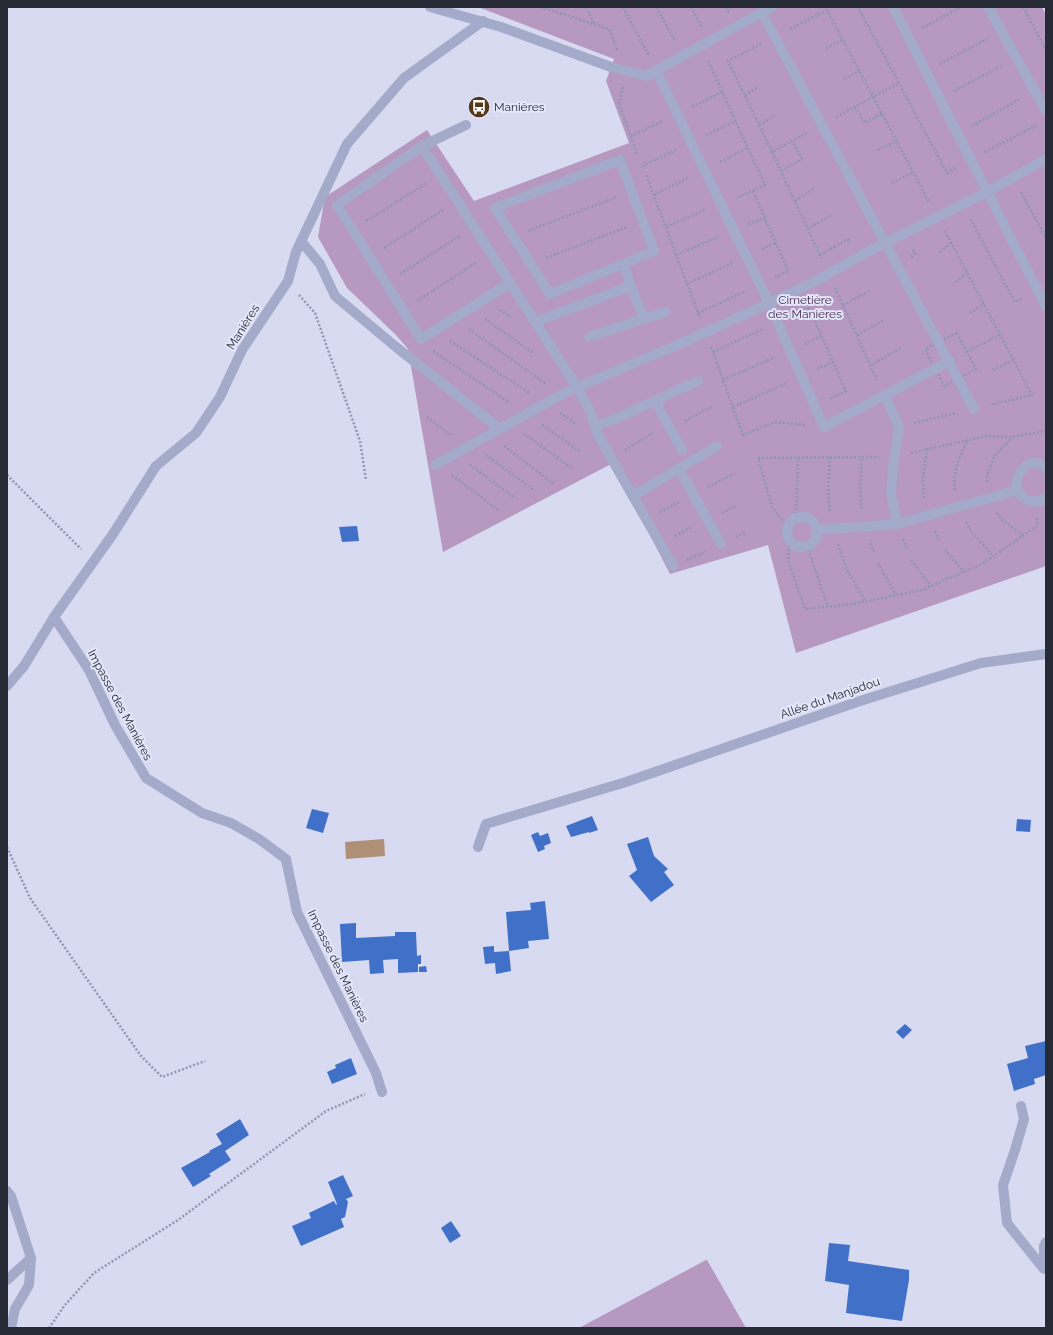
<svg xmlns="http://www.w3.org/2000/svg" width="1053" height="1335" viewBox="0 0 1053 1335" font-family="Raleway,sans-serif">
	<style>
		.green { fill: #b698c0 }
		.water { fill: #af9077 }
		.building { fill: #4070c8 }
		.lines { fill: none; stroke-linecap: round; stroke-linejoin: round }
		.path { stroke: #8f95b5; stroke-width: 2.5; stroke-dasharray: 2 2; stroke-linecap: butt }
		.minor { stroke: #a4aac9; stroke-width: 10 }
		.labels { text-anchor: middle; stroke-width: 4; stroke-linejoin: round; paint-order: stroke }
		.poi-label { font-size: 12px; fill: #262a35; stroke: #e4e6f9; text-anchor: start }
		.park-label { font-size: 12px; fill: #492953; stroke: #e4e6f9 }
		.street-label { font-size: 12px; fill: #262a35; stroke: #e4e6f9 }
	</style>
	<rect width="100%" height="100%" fill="#d8daf1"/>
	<g class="green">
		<polygon points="478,7 1042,7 1046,15 1046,566 796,653 768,545 670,574 613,463 443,552 408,349 396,335 347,288 318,237 325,197 427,130 474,201 629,143 606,81 614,59"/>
		<polygon points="707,1260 746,1328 579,1328 706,1260"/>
	</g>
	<polygon class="water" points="384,839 385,856 346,859 345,842"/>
	<g class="building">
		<polygon points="357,526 359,541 342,542 339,527"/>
		<polygon points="312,809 329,813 323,833 306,828"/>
		<polygon points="592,816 598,830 589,833 589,832 571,837 566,826"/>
		<polygon points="1017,819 1031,820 1030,832 1016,831"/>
		<polygon points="538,832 540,836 548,833 551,843 544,846 545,849 538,852 531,835"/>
		<polygon points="648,837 654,856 668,869 664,872 674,885 651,902 629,876 637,870 627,844"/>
		<polygon points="545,901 549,939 528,941 529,948 509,951 506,912 531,910 530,903"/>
		<polygon points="356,923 356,938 395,936 395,932 416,932 417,956 421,955 421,964 418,964 418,972 398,973 398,959 383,960 384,973 370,974 369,960 342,962 340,924"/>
		<polygon points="494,946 494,952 509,951 511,971 496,974 495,963 485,964 483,947"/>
		<polygon points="426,966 427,972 419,972 419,967"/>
		<polygon points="905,1024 912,1030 903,1039 896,1032"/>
		<polygon points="1046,1041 1046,1075 1034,1079 1035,1084 1014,1091 1007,1064 1028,1058 1025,1046"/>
		<polygon points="351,1058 357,1074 332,1084 327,1072 336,1068 335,1065"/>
		<polygon points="240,1119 249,1135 225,1151 231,1160 209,1174 211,1176 193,1187 181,1168 210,1152 209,1151 222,1144 216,1134"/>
		<polygon points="343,1175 353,1196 346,1199 348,1202 345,1217 341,1219 344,1227 301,1246 292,1226 311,1218 309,1213 334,1201 336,1205 337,1204 328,1182"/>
		<polygon points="451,1221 461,1236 450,1243 441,1228"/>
		<polygon points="829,1243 850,1245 848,1261 909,1270 909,1280 902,1321 846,1313 849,1285 825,1281"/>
	</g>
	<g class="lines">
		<g class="path">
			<polyline points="541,7 609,29 618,52"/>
			<polyline points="586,7 595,25"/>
			<polyline points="623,7 649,56"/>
			<polyline points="656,7 675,41"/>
			<polyline points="691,7 702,28"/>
			<polyline points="726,7 729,12"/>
			<polyline points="858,7 947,173 957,167"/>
			<polyline points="1023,7 1046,50"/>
			<polyline points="922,28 961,7"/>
			<polyline points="790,29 827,10 929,202"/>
			<polyline points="761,44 728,61 772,152 807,133"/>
			<polyline points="826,48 843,40"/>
			<polyline points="708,61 765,185 736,198"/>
			<polyline points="940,64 987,39"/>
			<polyline points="844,79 859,71"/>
			<polyline points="623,87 619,104 637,154"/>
			<polyline points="954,91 1001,66"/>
			<polyline points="745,95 758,87"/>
			<polyline points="692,107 722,92"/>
			<polyline points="855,107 865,123 882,113"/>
			<polyline points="836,117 899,83"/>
			<polyline points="759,125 775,115"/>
			<polyline points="972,126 1020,99"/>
			<polyline points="706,135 736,121"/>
			<polyline points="631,136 663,121"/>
			<polyline points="878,150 897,141"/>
			<polyline points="772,152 821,258"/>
			<polyline points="985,152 1037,125"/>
			<polyline points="720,162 748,148"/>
			<polyline points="642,166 676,150"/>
			<polyline points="781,171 802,159 792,141"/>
			<polyline points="646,175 700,318"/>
			<polyline points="892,183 913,172"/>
			<polyline points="753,191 788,271 774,278"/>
			<polyline points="1021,192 1046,238"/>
			<polyline points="654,195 690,177"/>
			<polyline points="795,201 815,188"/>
			<polyline points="970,219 1015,302 1023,298"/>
			<polyline points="366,221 427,183"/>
			<polyline points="748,224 765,218"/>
			<polyline points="666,227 705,210"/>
			<polyline points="807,229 832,215"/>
			<polyline points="528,231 617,197"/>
			<polyline points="945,231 1032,395 990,405"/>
			<polyline points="384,248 443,210"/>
			<polyline points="762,249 776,243"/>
			<polyline points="940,252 951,243"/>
			<polyline points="676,255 718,237"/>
			<polyline points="820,255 848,239 850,243"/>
			<polyline points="911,257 915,254 912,248"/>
			<polyline points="546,258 627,227"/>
			<polyline points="400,274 460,236"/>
			<polyline points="956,282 967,273"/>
			<polyline points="687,284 732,263"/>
			<polyline points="835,288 877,380"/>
			<polyline points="299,295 315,313 360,441 366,480"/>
			<polyline points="417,301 477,262"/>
			<polyline points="843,305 869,291"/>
			<polyline points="500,310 511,317"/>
			<polyline points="698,313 746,291"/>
			<polyline points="970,313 984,304"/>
			<polyline points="793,315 809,308 846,391 829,399"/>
			<polyline points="485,319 533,353"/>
			<polyline points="469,329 546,384"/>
			<polygon points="957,333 976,369 944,386 925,349"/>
			<polyline points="857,335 884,320"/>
			<polyline points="450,341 529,393"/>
			<polyline points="805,344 821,336"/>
			<polyline points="711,347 743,435 774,422 805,425"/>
			<polyline points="433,351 510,403"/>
			<polyline points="713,352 763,329"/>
			<polyline points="966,352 1000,335"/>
			<polyline points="871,365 901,348"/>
			<polyline points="817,369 833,362"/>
			<polyline points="993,370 1014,360"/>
			<polyline points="723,380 775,357"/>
			<polyline points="733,407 787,383"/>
			<polyline points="560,413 576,424"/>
			<polyline points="427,417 452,436"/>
			<polyline points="685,421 713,406"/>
			<polyline points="914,423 956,413"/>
			<polyline points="542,425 581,452"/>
			<polyline points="524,434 573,469"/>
			<polyline points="504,446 554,484"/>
			<polyline points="625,450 653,433"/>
			<polyline points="911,453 987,436 1012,437 1046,431"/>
			<polyline points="486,455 534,490"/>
			<polyline points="830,457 828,495 830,512"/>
			<polyline points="470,465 515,498"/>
			<polyline points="7,475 81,549"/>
			<polyline points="452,475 498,510"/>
			<polyline points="987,482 987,476 995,455 1012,438"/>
			<polyline points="708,487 734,474"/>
			<path d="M955,490C952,472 960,455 968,440"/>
			<polyline points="924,498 923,477 927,449"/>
			<polyline points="862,509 860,490 862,457"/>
			<polyline points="660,512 679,502"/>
			<polyline points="722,513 735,506"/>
			<polyline points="997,513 1001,519 1023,535"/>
			<polyline points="796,518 798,458"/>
			<polyline points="966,522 971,531 993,556"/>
			<polyline points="787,527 772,507 758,458 879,457"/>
			<polyline points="935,531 939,542"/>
			<polyline points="675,536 692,527"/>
			<polyline points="736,537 746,532"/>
			<polyline points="903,539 907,550"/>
			<polyline points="789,541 788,560 805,609 853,604 922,590 982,564 1037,526 1037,518"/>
			<polyline points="870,543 874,552"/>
			<polyline points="838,544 846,568 866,602"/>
			<polyline points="807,546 828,607"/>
			<polyline points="945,550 964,572"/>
			<polyline points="687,560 706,551"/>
			<polyline points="911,560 931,586"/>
			<polyline points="878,563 896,595"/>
			<polyline points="7,847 30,898 141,1056 162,1077 205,1061"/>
			<polyline points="49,1328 65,1305 94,1273 178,1220 326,1111 365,1094"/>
		</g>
		<g class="minor">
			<polyline points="430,7 501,27 611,67 646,76 772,7"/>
			<polyline points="893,7 1046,307"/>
			<polyline points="988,7 1046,111"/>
			<polyline points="762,13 974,409"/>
			<polyline points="656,70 769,303 824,427 950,361"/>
			<polyline points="466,125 422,146 577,387 590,411 599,437 673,566"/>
			<polyline points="422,146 337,205 421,339 510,283"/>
			<polyline points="301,241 320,264 335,296 396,347 500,429"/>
			<polyline points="631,286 644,319"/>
			<polyline points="535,322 631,286 623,264 654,251 620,160 495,208 550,294 623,264"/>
			<polyline points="589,337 665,312"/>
			<polyline points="884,395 899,426 893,467 891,493 897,524 1018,490"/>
			<polyline points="655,401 682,450"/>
			<polyline points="595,426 615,419 698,381"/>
			<polyline points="435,465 566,392 696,337 814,282 871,250 987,192 1046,159"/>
			<path d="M1046,467C1021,450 1003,494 1031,501C1036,502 1041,502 1046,498"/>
			<polyline points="679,469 721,544"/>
			<polyline points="633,496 717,446"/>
			<circle cx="802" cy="532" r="15"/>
			<polyline points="817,530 897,524"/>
			<polyline points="54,617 89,670 115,725 146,778 202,813 231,823 259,839 286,859 297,912 376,1073 382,1092"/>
			<polyline points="7,686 24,666 54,617 113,534 156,466 196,433 220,397 242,350 288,281 296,252 347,144 404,78 483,21"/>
			<polyline points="478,847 486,824 626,782 860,701 981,663 1046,654"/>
			<polyline points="1021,1106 1024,1119 1015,1150 1003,1185 1007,1223 1043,1268"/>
			<polyline points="7,1191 11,1196 31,1258 29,1285 15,1309 11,1328"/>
			<polyline points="1044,1269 1044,1246 1046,1242"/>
			<polyline points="7,1280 31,1258"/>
		</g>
	</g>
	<defs>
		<g id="bus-disc" transform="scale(1.15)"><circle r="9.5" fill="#56371b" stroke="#e4e6f9"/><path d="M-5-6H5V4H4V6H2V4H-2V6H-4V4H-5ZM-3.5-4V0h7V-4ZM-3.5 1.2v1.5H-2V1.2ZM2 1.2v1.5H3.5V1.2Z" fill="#fff"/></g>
	</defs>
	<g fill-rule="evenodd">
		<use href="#bus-disc" x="479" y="107"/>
	</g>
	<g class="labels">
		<g class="poi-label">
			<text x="494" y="111">Manières</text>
		</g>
		<g class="park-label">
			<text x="805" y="304">Cimetière<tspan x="805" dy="14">des Manières</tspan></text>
		</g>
		<g class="street-label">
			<text transform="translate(243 327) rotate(-58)" y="4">Manières</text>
			<text transform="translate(830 698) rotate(-19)" y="4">Allée du Manjadou</text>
			<text transform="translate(120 705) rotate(62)" y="4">Impasse des Manières</text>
			<text transform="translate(338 966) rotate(64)" y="4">Impasse des Manières</text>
		</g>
	</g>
	<rect width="1053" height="1335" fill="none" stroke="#262a35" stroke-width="16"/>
</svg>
